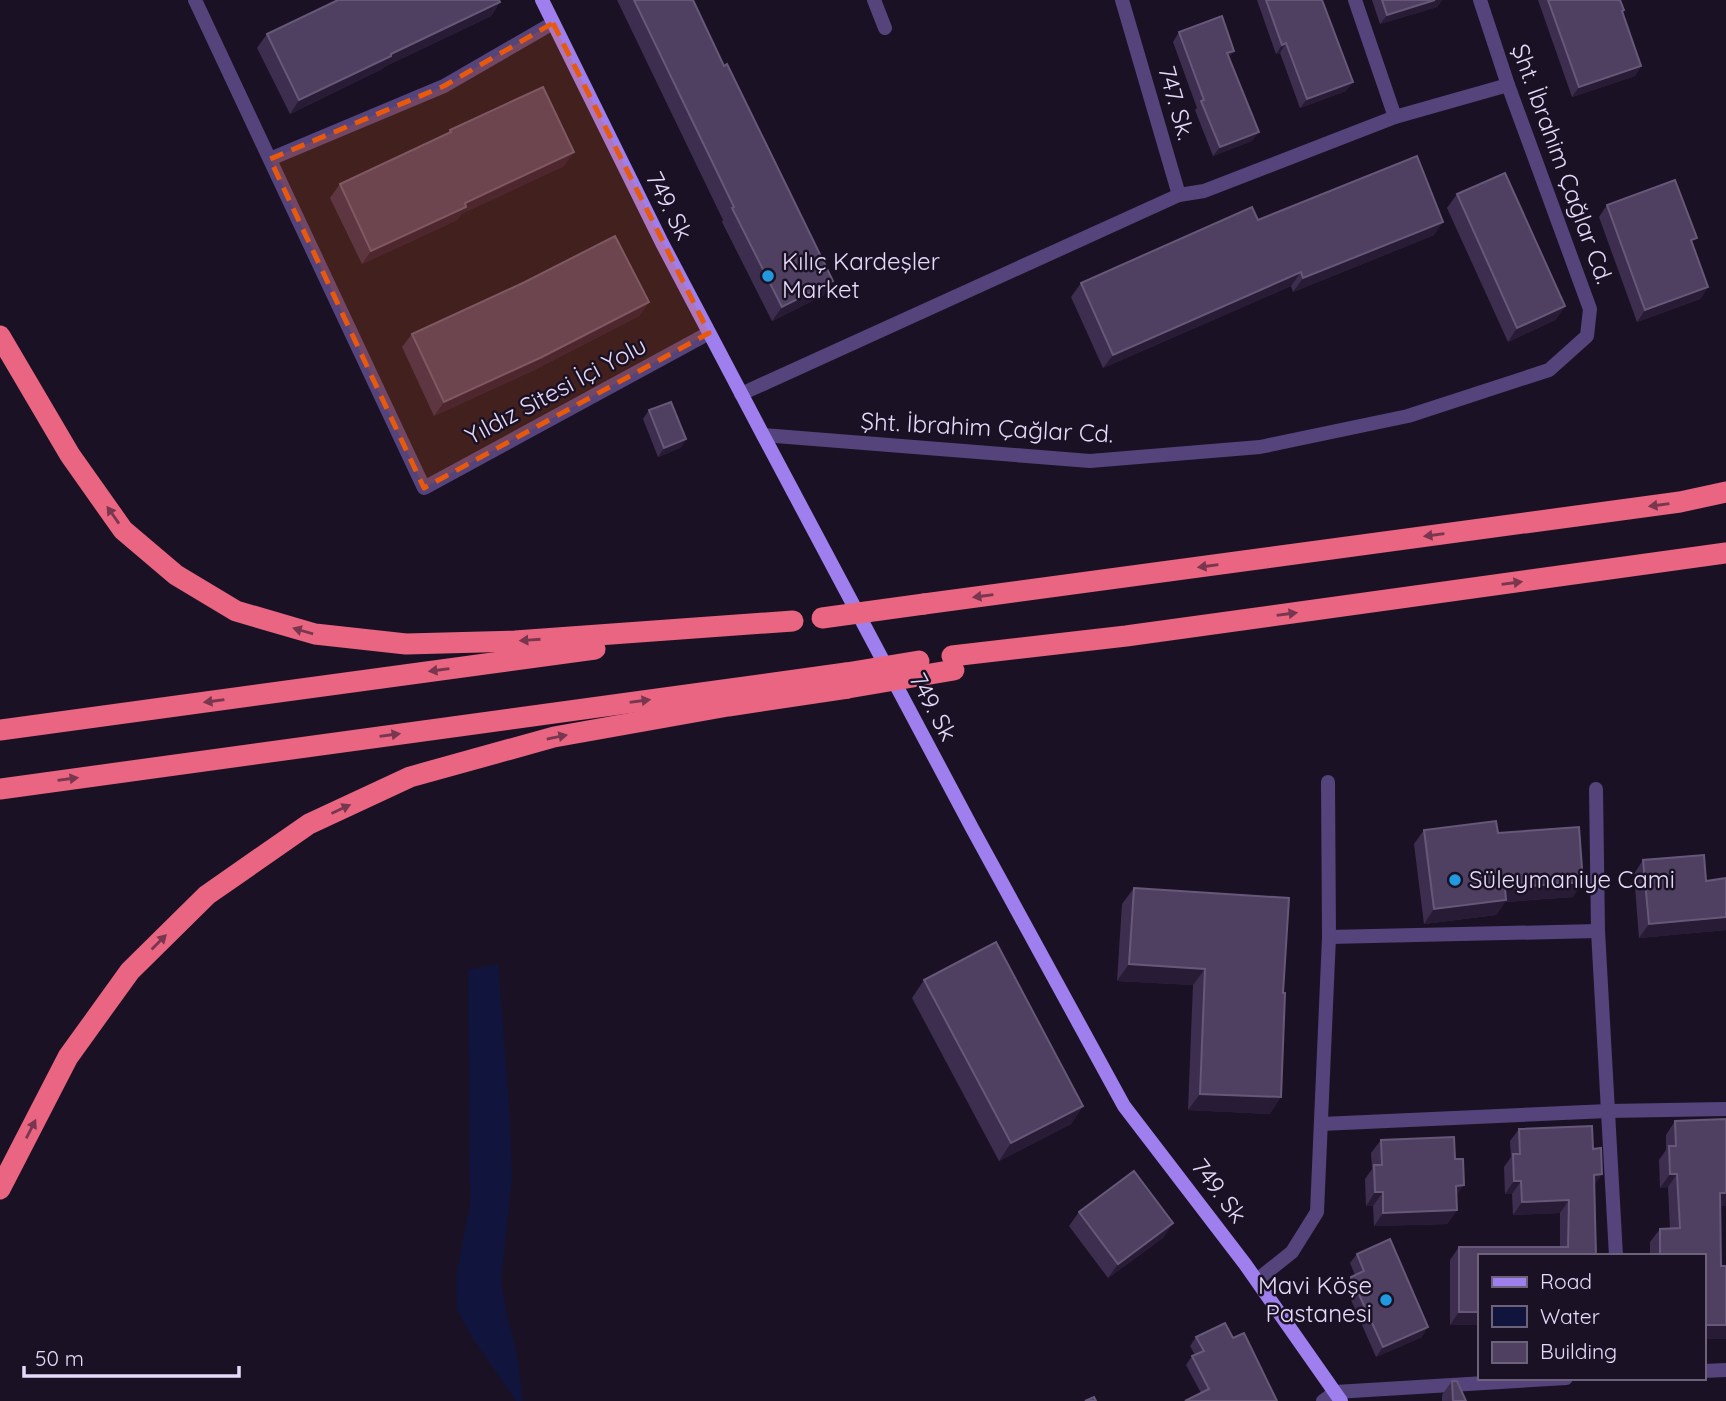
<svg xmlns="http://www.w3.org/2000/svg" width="1726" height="1401" viewBox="0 0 1726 1401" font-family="Quicksand,sans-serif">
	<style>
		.water { fill: #11153d }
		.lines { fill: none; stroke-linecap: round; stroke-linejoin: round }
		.street { stroke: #55437c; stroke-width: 14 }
		.secondary { stroke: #9f7eed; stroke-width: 14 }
		.highway { stroke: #ea6581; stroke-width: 21 }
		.highway-bridge { stroke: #ea6581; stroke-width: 21 }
		.wall { fill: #3d2e4f }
		.shaded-wall { fill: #271b36 }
		.building { fill: #4f4061; stroke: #675879; stroke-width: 2 }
		.oneway { fill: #78374e }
		.marked { fill: #e8590c; fill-opacity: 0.2; stroke: #e8590c; stroke-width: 5; stroke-dasharray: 14 9; stroke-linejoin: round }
		.poi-dot { fill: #2099e0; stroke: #1a1224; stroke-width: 2.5 }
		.labels { text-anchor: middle; stroke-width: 5; stroke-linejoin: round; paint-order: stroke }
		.street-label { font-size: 24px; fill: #e6dafa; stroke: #1a1224 }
		.poi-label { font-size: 24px; fill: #e6dafa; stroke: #1a1224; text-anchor: start }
	</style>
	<rect width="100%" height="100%" fill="#1a1224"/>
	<polygon class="water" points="498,964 510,1120 512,1177 501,1280 507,1316 516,1349 523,1401 516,1401 470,1334 457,1309 456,1278 470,1205 468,970"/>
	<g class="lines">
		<g class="street">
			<polyline points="195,0 424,488 709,333"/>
			<polyline points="874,0 885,28"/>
			<polyline points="1122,0 1179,195 1204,191 1395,117 1508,85"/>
			<polyline points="1355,0 1395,117"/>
			<polyline points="270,159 444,86 553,23"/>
			<polyline points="741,394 1179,195"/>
			<polyline points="763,435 1090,461 1260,447 1408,416 1549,370 1587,336 1590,309 1508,85 1480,0"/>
			<polyline points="1596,789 1598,931 1616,1256"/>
			<polyline points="1329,937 1598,931"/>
			<polyline points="1321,1124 1608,1111 1726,1109"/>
			<polyline points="1257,1280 1292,1252 1317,1212 1329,937 1328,782"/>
			<polyline points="1703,1371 1726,1370"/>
			<polyline points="1323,1401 1335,1392 1566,1378"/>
		</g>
		<polyline class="secondary" points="542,0 662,243 763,435 972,828 1124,1106 1245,1264 1341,1401"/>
		<g class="highway">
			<polyline points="0,336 70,455 123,530 176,575 236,611 315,634 406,644 515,641 793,621"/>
			<polyline points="924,604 1680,502 1726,492"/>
			<polyline points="952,656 1126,636 1726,553"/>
			<polyline points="0,730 595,649"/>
			<polyline points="0,789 846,673"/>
			<polyline points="0,1189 68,1057 130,971 207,895 309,824 410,777 554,737 728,706 848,688"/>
		</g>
		<g class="highway-bridge">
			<polyline points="822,618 924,604"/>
			<polyline points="846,673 919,661"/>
			<polyline points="848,688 954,670"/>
		</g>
	</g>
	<g class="wall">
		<polygon points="617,0 693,0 824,295 772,321 722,222 723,220"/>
		<polygon points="1257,0 1322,0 1346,91 1300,108 1280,53 1276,54"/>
		<polygon points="1372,0 1442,0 1437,7 1380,24"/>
		<polygon points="1538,0 1620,0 1624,10 1622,11 1641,66 1635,76 1572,97"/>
		<polygon points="500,2 491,16 384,67 382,69 290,114 257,48 267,34"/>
		<polygon points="1179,32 1229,59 1252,141 1213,156 1195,110 1197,108 1173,42"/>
		<polygon points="450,130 564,166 461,214 457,220 362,264 330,198 340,184 448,134"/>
		<polygon points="1457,194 1565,306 1555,320 1508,342 1447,208"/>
		<polygon points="1607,205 1693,244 1708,287 1700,299 1637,322 1599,217"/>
		<polygon points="1258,220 1434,235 1293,292 1291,286 1103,368 1071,297 1081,283"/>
		<polygon points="649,302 639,316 532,371 434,416 402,347 412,334"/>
		<polygon points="649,410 686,439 680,448 658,457 643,419"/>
		<polygon points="1424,830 1498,833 1573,897 1505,902 1496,915 1424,924 1414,844"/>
		<polygon points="1643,860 1706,881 1726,878 1726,930 1639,938 1634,874"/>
		<polygon points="1134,888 1283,993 1270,1114 1188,1110 1193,985 1117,981 1122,904"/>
		<polygon points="924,980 1083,1106 1071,1124 999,1161 912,998"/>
		<polygon points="1675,1121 1720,1206 1721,1266 1726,1339 1703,1339 1703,1256 1650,1256 1650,1242 1660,1229 1670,1229 1668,1187 1660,1188 1659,1160 1666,1150 1666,1135"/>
		<polygon points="1519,1129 1593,1149 1602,1174 1594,1185 1596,1256 1479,1325 1450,1325 1450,1260 1459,1247 1560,1247 1560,1213 1513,1215 1512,1194 1505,1194 1504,1167 1511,1157 1510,1141"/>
		<polygon points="1381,1140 1456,1196 1457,1210 1447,1224 1374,1226 1373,1206 1366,1206 1365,1179 1372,1169 1371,1153"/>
		<polygon points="1079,1212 1164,1237 1108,1278 1069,1226"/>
		<polygon points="1357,1254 1422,1337 1376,1357 1345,1286 1351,1277 1355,1275 1350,1263"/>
		<polygon points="1196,1337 1233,1338 1277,1401 1201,1393 1186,1365 1192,1356 1195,1355 1190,1346"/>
		<polygon points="1452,1381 1453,1401 1442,1401 1442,1395"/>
	</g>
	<g class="shaded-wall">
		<polygon points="1435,0 1442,0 1437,7 1380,24 1387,15"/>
		<polygon points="500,2 491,16 384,67 382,69 290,114 299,100 391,54"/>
		<polygon points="1286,43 1280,53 1276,54 1282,45"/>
		<polygon points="1234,51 1228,60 1227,53"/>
		<polygon points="1641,66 1635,76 1572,97 1579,87"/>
		<polygon points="1353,82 1346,91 1300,108 1307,99"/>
		<polygon points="1259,132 1252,141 1213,156 1220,147"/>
		<polygon points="574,152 564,166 461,214 457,220 362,264 371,251 465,203"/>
		<polygon points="1443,222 1434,235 1293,292 1303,278"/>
		<polygon points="1301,272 1291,286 1103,368 1113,355"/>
		<polygon points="833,281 824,295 772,321 782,307"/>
		<polygon points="1708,287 1700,299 1637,322 1645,310"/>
		<polygon points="649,302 639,316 532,371 434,416 444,402"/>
		<polygon points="1565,306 1555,320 1508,342 1517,328"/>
		<polygon points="686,439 680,448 658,457 664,448"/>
		<polygon points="1583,882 1573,897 1505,902 1496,915 1424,924 1434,909 1505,888"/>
		<polygon points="1726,917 1726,930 1639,938 1649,924"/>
		<polygon points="1129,964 1205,969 1193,985 1117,981"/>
		<polygon points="1200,1094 1281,1097 1270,1114 1188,1110"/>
		<polygon points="1083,1106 1071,1124 999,1161 1011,1143"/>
		<polygon points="1602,1174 1593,1187 1594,1175"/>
		<polygon points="1670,1174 1677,1174 1668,1187 1660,1188"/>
		<polygon points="1514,1181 1521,1181 1512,1194 1505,1194"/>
		<polygon points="1464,1185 1454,1199 1456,1186"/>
		<polygon points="1375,1192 1383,1192 1373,1206 1366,1206"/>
		<polygon points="1720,1193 1726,1193 1726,1206 1710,1207"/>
		<polygon points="1569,1200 1560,1213 1513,1215 1522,1202"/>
		<polygon points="1457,1210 1447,1224 1374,1226 1383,1213"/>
		<polygon points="1173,1223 1164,1237 1108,1278 1118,1264"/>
		<polygon points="1459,1312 1479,1312 1479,1325 1450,1325"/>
		<rect x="1703" y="1325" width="23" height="14"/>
		<polygon points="1428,1327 1422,1337 1376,1357 1383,1347"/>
	</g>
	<g class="building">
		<polygon points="338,0 499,0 500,2 391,54 391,56 299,100 267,34"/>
		<polygon points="634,0 693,0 724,66 727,64 833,281 782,307 732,208 734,207"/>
		<polygon points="1266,0 1322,0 1353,82 1307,99 1286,43 1282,45"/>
		<polygon points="1382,0 1435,0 1387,15"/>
		<polygon points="1548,0 1620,0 1624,10 1622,11 1641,66 1579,87"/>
		<polygon points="1222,16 1234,51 1227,53 1259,132 1220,147 1201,101 1204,100 1179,32"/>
		<polygon points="543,87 574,152 465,203 466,207 371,251 340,184 451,132 450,130"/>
		<polygon points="1417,156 1443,222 1303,278 1301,272 1113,355 1081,283 1252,207 1258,220"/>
		<polygon points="1505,173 1565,306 1517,328 1457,194"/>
		<polygon points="1675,180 1697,238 1691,240 1708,287 1645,310 1607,205"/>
		<polygon points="615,236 649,302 542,357 444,402 412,334 525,282"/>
		<polygon points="671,402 686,439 664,448 649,410"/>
		<polygon points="1496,821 1498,833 1579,827 1583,882 1505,888 1506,900 1434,909 1424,830"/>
		<polygon points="1704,855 1706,881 1726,878 1726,917 1649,924 1643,860"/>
		<polygon points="1134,888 1289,898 1283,993 1285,993 1281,1097 1200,1094 1205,969 1129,964"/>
		<polygon points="996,942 1083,1106 1011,1143 924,980"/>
		<polygon points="1726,1119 1726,1193 1720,1193 1721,1266 1726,1266 1726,1325 1703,1325 1703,1256 1660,1256 1660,1229 1680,1228 1677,1174 1670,1174 1669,1146 1676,1146 1675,1121"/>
		<polygon points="1592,1126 1593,1149 1601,1148 1602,1174 1594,1175 1596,1256 1479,1256 1479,1312 1459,1312 1459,1247 1568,1247 1569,1200 1522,1202 1521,1181 1514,1181 1513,1154 1520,1154 1519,1129"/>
		<polygon points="1454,1137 1455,1159 1463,1159 1464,1185 1456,1186 1457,1210 1383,1213 1383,1192 1375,1192 1374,1165 1382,1165 1381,1140"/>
		<polygon points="1134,1171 1173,1223 1118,1264 1079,1212"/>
		<polygon points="1390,1239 1428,1327 1383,1347 1351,1277 1364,1271 1357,1254"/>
		<polygon points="1225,1323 1233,1338 1244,1333 1277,1401 1185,1401 1209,1389 1192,1356 1204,1351 1196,1337"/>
		<polygon points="1452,1381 1457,1381 1466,1401 1453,1401"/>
		<polygon points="1094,1397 1096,1401 1085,1401"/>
	</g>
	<defs><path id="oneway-solid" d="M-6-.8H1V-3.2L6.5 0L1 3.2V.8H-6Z" transform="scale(1.75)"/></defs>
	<g class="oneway">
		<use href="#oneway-solid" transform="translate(1659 505) rotate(172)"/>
		<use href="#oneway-solid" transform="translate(113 515) rotate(-125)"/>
		<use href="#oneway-solid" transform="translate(1434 535) rotate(172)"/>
		<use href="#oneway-solid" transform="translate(1208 566) rotate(172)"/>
		<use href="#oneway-solid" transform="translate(1512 583) rotate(-8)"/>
		<use href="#oneway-solid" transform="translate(983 596) rotate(172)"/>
		<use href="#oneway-solid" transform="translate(1287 614) rotate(-8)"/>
		<use href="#oneway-solid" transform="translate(303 631) rotate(-164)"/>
		<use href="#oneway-solid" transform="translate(530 640) rotate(176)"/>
		<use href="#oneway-solid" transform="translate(439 670) rotate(172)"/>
		<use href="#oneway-solid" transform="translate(214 701) rotate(172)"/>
		<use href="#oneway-solid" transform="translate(640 701) rotate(-8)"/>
		<use href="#oneway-solid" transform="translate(390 735) rotate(-8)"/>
		<use href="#oneway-solid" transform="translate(557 737) rotate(-12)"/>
		<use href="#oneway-solid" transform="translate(68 779) rotate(-8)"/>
		<use href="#oneway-solid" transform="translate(341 809) rotate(-25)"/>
		<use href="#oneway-solid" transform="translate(159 942) rotate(-45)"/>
		<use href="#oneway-solid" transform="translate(31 1129) rotate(-63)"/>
	</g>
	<path class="marked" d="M553,23L709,333L424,488L270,159L444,86Z"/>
	<g class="poi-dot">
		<circle cx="768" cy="276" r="7"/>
		<circle cx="1455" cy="880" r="7"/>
		<circle cx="1386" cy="1300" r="7"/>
	</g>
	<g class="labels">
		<g class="street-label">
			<text transform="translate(1176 103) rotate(74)" y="8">747. Sk.</text>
			<text transform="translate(1562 164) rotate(70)" y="8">Şht. İbrahim Çağlar Cd.</text>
			<text transform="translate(669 206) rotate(63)" y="8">749. Sk</text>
			<text transform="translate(556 391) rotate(-28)" y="8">Yıldız Sitesi İçi Yolu</text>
			<text transform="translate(987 428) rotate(3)" y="8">Şht. İbrahim Çağlar Cd.</text>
			<text transform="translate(933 707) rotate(62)" y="8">749. Sk</text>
			<text transform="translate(1219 1191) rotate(53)" y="8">749. Sk</text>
		</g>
		<g class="poi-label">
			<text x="782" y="270">Kılıç Kardeşler<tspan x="782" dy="28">Market</tspan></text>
			<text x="1469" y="888">Süleymaniye Cami</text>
			<text x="1372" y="1294" text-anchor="end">Mavi Köşe<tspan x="1372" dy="28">Pastanesi</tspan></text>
		</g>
	</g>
	<rect x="1478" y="1254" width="228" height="126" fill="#1a1224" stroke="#6c627a" stroke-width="2"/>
	<rect x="1492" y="1277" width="35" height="10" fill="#9f7eed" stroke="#6c627a" stroke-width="2"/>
	<text x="1540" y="1289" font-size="21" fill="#e6dafa">Road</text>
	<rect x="1492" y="1306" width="35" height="21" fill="#11153d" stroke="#6c627a" stroke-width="2"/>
	<text x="1540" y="1324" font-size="21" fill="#e6dafa">Water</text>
	<rect x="1492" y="1342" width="35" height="21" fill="#4f4061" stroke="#6c627a" stroke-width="2"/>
	<text x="1540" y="1359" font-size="21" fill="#e6dafa">Building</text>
	<path d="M24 1366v10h215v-10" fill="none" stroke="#e6dafa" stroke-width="3.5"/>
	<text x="35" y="1366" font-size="21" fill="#e6dafa" stroke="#1a1224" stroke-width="5" paint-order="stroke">50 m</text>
</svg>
